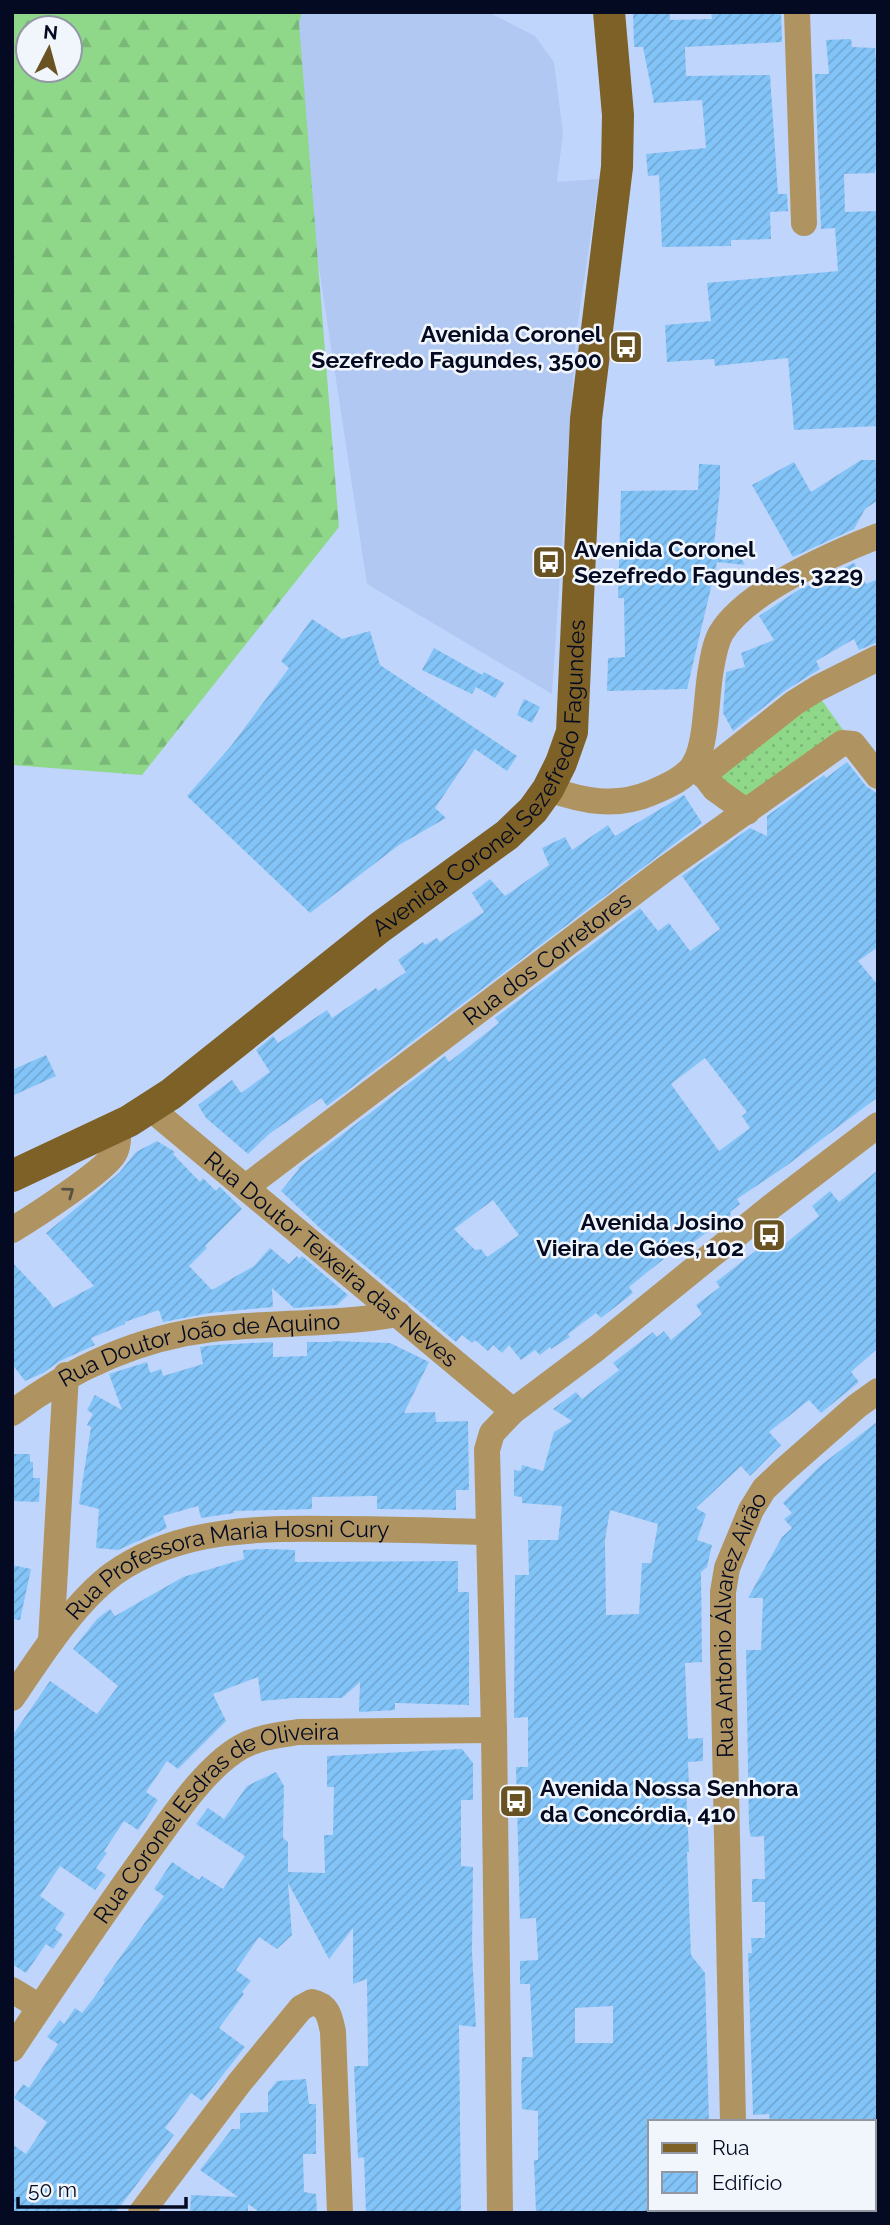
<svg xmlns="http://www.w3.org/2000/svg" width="890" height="2225" viewBox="0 0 890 2225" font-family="Raleway,sans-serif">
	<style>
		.built { fill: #b1c8f3 }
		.grass { fill: url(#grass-dots) }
		.forest { fill: url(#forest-firs); fill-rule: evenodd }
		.building { fill: url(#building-hatch); fill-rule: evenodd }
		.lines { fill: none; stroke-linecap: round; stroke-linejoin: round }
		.minor { stroke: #af9462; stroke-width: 26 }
		.major { stroke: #7e6127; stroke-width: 32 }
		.oneway { stroke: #594f42 }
		.labels { text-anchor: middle; stroke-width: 5; stroke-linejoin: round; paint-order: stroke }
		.poi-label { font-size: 23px; font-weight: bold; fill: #030a21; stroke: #f1f5fc; text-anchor: end }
		.street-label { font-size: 23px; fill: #030a21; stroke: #f1f5fc }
	</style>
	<defs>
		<pattern id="grass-dots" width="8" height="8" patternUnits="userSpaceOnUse" patternTransform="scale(1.75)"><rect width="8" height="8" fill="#8fd88a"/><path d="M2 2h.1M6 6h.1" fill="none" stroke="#7ab877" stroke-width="1.8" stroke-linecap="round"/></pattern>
		<pattern id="forest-firs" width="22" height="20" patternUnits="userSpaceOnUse" patternTransform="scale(1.75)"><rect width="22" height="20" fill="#8fd88a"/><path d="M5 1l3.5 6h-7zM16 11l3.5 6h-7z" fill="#7ab877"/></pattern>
		<pattern id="building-hatch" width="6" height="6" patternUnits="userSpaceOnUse" patternTransform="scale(1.75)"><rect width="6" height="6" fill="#83c4f8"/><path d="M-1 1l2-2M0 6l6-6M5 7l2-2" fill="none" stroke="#70a7d4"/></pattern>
	</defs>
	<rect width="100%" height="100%" fill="#c0d5fc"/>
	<polygon class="built" points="295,12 488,12 535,36 554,62 563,133 557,182 599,179 576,335 552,694 367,584 291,83"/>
	<polygon class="grass" points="816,692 846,734 748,805 710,771"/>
	<path class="forest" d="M12,12H302L299,23L339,527L142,775L12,765ZM28,28H70V70H28Z"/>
	<g class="building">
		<polygon points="633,12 670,12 670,20 712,19 711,12 781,12 782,42 685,47 686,76 770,75 778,194 787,194 788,211 770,212 771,239 731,240 731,246 662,247 659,175 648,176 646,154 706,148 702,100 654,103 643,47 634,47"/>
		<polygon points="851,39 852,47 875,48 878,84 878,170 875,170 875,173 844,174 845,212 878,211 878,426 794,430 788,358 715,366 714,359 667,362 665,325 711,321 707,283 838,271 835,228 821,229 815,74 829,74 826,40"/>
		<polygon points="861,460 878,460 878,500 865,509 854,529 793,557 752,485 794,462 811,492"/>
		<polygon points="699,464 720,465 720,490 713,554 733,543 745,565 717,562 687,689 607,691 608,658 625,657 624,598 618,598 621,491 698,490"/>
		<polygon points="854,563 866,584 878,579 878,642 859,650 854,639 816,661 820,669 786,690 733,731 723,713 726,672 745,667 741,653 774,640 759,616 800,589"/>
		<polygon points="312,619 342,639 370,631 380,665 517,756 507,771 475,749 435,808 446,818 399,845 310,913 187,796 231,746 289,668 281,661"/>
		<polygon points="434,648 482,675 484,672 504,683 495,698 476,687 472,694 422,670"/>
		<polygon points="524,699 540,707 532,723 517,715"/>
		<path d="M847,762L866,786L878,794V947L858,961L878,985V1097L786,1166L737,1199L740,1204L730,1212L731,1215L688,1246L685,1242L650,1270L629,1287L633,1293L601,1318L596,1313L568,1334L570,1337L551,1349L550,1347L540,1355L535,1350L521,1360L509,1345L502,1353L493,1345L488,1351L475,1340L472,1343L462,1335L456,1342L322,1230L281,1191L299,1169L298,1168L445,1056L449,1062L499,1023L495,1018L640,908L658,931L669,923L690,951L720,929L682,876L750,828L767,836V816L824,775L826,778ZM705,1058L747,1112L742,1116L750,1128L719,1151L671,1084ZM493,1200L519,1235L487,1257L481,1249L475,1250L454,1229Z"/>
		<polygon points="684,795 702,823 327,1106 321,1098 269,1134 248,1154 206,1118 198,1105 232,1080 241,1093 270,1072 256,1050 273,1036 278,1043 327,1010 332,1018 376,988 378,991 406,972 398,960 423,942 425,945 437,938 440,942 484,912 472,893 490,879 505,896 549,865 542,848 565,837 572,850 608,825 615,836"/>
		<polygon points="46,1055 56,1076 12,1096 12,1070"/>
		<polygon points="157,1141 175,1152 173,1154 200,1182 203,1178 216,1191 220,1187 242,1209 205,1246 207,1248 189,1266 212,1290 254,1266 270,1248 289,1264 297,1256 299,1259 302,1256 348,1295 337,1305 294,1308 272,1288 273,1307 210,1313 163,1322 159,1310 125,1322 125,1324 91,1338 95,1345 60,1361 43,1373 25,1381 12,1364 12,1262 49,1301 53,1308 94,1286 46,1233 119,1173 136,1152"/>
		<path d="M878,1170V1348L851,1372L859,1382L821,1413L809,1400L769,1432L781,1445L750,1476L741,1466L696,1508L706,1514L697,1540L712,1545L707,1567L701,1572L702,1662L685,1663L688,1739L703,1738V1761L688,1762L689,1788L686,1789L689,1852H687L691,1955L705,1973L709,2122H650V2213H536L534,2160H538V2111L522,2109L521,2083L522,2057H533L530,1984H520V1961L538,1960L536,1918L520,1919L516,1767H528V1717L514,1718L515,1575H529L528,1540H558L562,1506L522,1503V1497L514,1496V1470L521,1471L522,1465L543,1471L554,1432L572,1421L553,1409L576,1392L582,1399L619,1370L613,1363L653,1332L657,1337L664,1331L671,1340L702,1314L696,1305L720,1287L716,1282L772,1238L780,1248L819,1216L812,1206L830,1191L839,1202ZM610,1510L658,1524L651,1563H642L639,1614L606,1615L605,1540ZM613,2006V2043H575V2008Z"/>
		<polygon points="332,1341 390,1343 429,1362 404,1413 435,1412 436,1422 468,1421 469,1490 456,1490 456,1510 377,1509 377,1496 312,1497 312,1509 234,1511 234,1513 201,1518 198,1506 163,1516 167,1528 118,1550 96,1548 99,1509 79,1504 91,1427 87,1425 93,1414 87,1410 95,1395 122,1410 109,1374 147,1362 150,1373 161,1369 163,1376 203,1364 200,1347 214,1345 273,1342 273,1357 307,1356 307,1342 333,1342"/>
		<polygon points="878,1421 878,2122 770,2122 769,2114 753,2115 748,1953 752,1953 751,1938 765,1938 765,1902 752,1902 752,1879 765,1879 764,1836 751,1837 749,1828 746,1650 761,1650 763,1598 748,1598 782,1537 792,1528 784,1519 792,1513 783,1503 820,1466"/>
		<polygon points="12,1454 30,1454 30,1462 33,1462 33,1478 40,1478 39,1502 12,1501"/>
		<polygon points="265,1549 295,1550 295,1562 458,1561 458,1592 469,1592 469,1705 395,1703 395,1710 359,1712 360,1682 342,1698 294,1698 261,1701 258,1677 213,1694 226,1721 178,1769 167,1761 146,1792 158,1800 138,1830 124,1821 104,1851 107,1853 96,1868 106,1875 95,1890 60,1866 40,1896 65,1914 55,1929 63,1935 53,1949 46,1944 26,1973 12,1964 12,1736 50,1681 97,1714 118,1686 73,1649 97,1619 110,1609 115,1616 183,1577 244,1559 243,1550"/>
		<polygon points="12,1565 31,1569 20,1620 12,1619"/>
		<polygon points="462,1749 473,1763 473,1800 461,1800 461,1866 473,1867 472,1951 476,2027 459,2025 461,2213 366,2213 364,2157 358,2158 354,2066 368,2066 367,1979 353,1984 353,1928 329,1959 288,1883 292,1935 277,1949 259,1937 236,1970 251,1981 242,1992 244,1994 219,2028 245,2047 202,2101 191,2093 165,2128 174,2135 115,2213 12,2213 12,2144 26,2154 47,2122 14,2098 23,2084 29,2088 58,2044 47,2037 60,2020 64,2024 75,2008 82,2013 93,1999 105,1982 103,1981 164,1896 154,1889 172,1862 199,1880 202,1876 223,1889 245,1856 196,1824 208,1808 224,1819 247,1786 276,1772 284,1786 283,1838 288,1842 288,1872 325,1873 324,1835 333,1835 334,1787 327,1787 327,1756"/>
		<polygon points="306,2079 309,2104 316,2104 316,2154 303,2154 304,2192 316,2194 317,2213 261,2213 248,2204 248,2213 190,2213 191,2195 238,2197 200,2170 232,2129 240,2129 240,2113 268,2112 268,2092 277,2081"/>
	</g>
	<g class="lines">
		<g class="minor">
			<polyline points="797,12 804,223"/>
			<polyline points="695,763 715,789 747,812"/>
			<polyline points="703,775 794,703 818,688 878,658"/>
			<path d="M548,789C583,801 615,808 651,793C665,787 687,778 695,763C707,742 706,694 711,669C713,657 715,644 721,633C747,591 832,554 878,536"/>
			<path id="s1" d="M150,1108L513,1411"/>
			<path id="s2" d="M246,1187L665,869L842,743L853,744L878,776"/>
			<path d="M12,1230C32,1218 105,1171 114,1154C119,1146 118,1136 118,1127"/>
			<path id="s3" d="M12,1413C72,1368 137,1338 212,1329C274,1322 336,1325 398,1314"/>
			<polyline points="51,1641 66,1375"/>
			<path id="s4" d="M12,1698C40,1657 73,1604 113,1574C179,1527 263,1528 340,1529C389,1529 439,1531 489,1532"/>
			<polyline points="12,1990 40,2007"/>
			<path id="s5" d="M12,2049C56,1983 100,1918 146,1854C171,1820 204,1768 241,1747C259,1737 279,1735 298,1732L494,1730"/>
			<path id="s6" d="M733,2122L723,1648V1592L727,1568L751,1510L764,1489L783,1471L857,1406L878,1391"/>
			<polyline points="734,2209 734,2213"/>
			<path d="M141,2213L240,2082L301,2008L312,2002C328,2005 330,2017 333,2032L340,2213"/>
			<polyline points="500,2213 494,1730 487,1450 492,1433 513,1411 597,1348 772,1206 878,1125"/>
		</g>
		<path class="major" id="s7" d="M12,1176L129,1121L171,1094L379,928L507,835L533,810L548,789L561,763L572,732L586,419L617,167L618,115L609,12"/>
	</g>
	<defs><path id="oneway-chevron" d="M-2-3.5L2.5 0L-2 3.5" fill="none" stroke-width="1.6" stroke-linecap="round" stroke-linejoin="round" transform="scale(1.75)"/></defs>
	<use class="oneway" href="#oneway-chevron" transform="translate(69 1192) rotate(-36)"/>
	<defs>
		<g id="bus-square" transform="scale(1.75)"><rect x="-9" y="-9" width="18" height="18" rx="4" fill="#6a5323" stroke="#f1f5fc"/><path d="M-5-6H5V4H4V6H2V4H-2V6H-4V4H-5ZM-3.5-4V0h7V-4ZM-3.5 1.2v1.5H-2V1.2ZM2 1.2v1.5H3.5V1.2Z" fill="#fff"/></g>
	</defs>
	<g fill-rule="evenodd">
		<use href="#bus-square" x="626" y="347"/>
		<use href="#bus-square" x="549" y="562"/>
		<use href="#bus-square" x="769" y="1235"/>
		<use href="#bus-square" x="516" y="1801"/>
	</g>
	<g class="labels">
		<g class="poi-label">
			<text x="602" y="342">Avenida Coronel<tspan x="602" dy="26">Sezefredo Fagundes, 3500</tspan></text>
			<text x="574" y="557" text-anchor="start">Avenida Coronel<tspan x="574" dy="26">Sezefredo Fagundes, 3229</tspan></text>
			<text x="744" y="1230">Avenida Josino<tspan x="744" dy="26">Vieira de Góes, 102</tspan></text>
			<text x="540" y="1796" text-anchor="start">Avenida Nossa Senhora<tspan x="540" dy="26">da Concórdia, 410</tspan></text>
		</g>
		<g class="street-label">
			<text dy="8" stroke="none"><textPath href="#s7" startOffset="640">Avenida Coronel Sezefredo Fagundes</textPath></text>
			<text dy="8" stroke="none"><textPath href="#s2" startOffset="378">Rua dos Corretores</textPath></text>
			<text dy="8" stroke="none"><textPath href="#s1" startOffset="236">Rua Doutor Teixeira das Neves</textPath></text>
			<text dy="8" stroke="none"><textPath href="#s3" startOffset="203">Rua Doutor João de Aquino</textPath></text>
			<text dy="8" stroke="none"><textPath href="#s4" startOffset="273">Rua Professora Maria Hosni Cury</textPath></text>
			<text dy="8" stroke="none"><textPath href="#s6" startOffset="500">Rua Antonio Álvarez Airão</textPath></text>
			<text dy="8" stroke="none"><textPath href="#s5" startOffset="318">Rua Coronel Esdras de Oliveira</textPath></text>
		</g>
	</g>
	<rect width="890" height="2225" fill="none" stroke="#030a21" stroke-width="28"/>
	<rect x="648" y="2120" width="228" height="91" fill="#f1f5fc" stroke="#9297a4" stroke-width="2"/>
	<rect x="662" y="2143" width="35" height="10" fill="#7e6127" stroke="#9297a4" stroke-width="2"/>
	<text x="712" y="2155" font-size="21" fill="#030a21">Rua</text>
	<rect x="662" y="2172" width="35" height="21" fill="url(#building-hatch)" stroke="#9297a4" stroke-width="2"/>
	<text x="712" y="2190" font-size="21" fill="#030a21">Edifício</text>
	<g transform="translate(49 49) rotate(6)"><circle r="33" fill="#f1f5fc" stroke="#9297a4" stroke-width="2"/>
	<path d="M0-5L12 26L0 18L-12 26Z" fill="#6a5323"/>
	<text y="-10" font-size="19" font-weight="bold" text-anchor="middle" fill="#030a21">N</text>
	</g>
	<path d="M18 2197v10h168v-10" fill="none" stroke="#030a21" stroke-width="3.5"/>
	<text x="28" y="2197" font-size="21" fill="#030a21" stroke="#f1f5fc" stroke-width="5" paint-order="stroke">50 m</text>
</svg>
